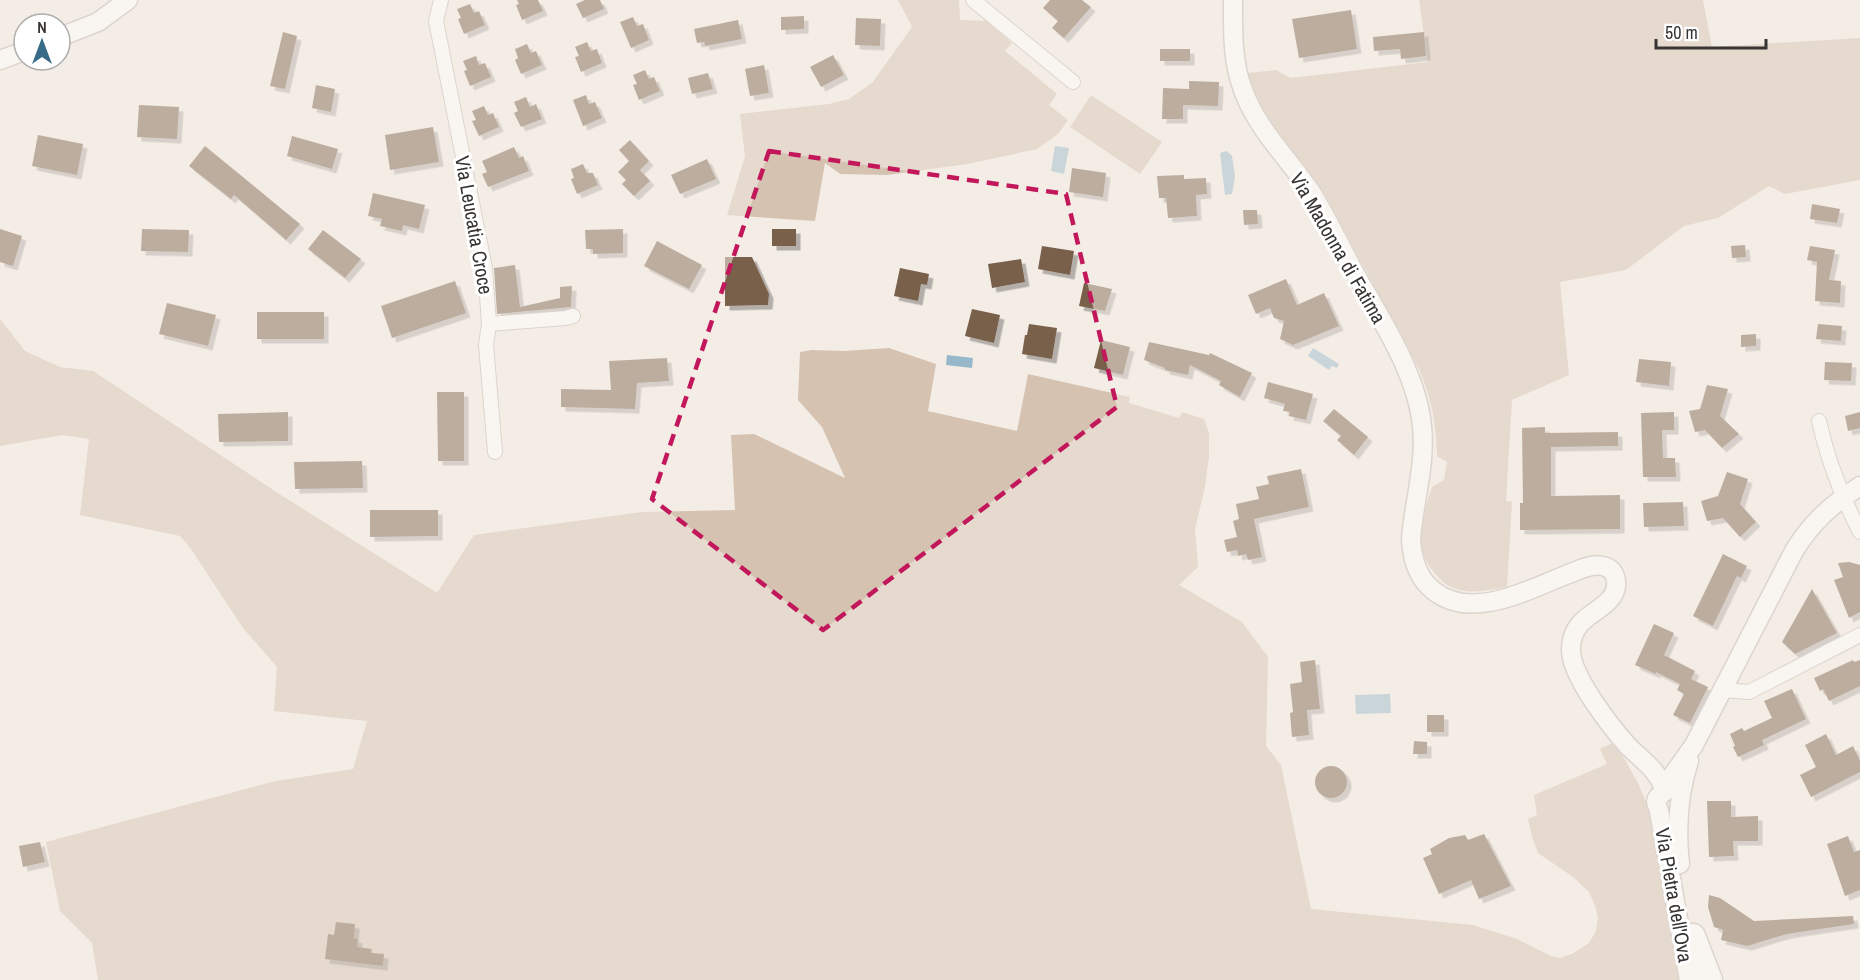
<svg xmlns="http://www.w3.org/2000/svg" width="1860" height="980" viewBox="0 0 1860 980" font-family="'Archivo Narrow',sans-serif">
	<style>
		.green { fill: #d5c2b1 }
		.water { fill: #97b8cb }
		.building { fill: #79614c; filter: url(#shadow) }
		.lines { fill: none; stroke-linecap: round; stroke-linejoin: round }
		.minor-casing { stroke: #bfb7b1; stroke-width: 16 }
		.secondary-casing { stroke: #bfb7b1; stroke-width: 21 }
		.motorway-casing { stroke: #bfb7b1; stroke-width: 27 }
		.minor { stroke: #fff; stroke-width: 14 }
		.secondary { stroke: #fff; stroke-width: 18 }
		.motorway { stroke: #fff; stroke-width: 24 }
		.marked { fill: none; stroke: #c2185b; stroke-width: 4.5; stroke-dasharray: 12 8; stroke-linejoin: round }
		.labels { text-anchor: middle; stroke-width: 6; stroke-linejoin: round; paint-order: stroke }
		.street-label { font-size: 20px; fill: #373432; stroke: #fff }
	</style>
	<defs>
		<filter id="shadow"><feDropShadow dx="4.5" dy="4.5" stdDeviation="0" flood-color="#0004"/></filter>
	</defs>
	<rect width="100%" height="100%" fill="#f4ede6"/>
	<g class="green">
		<polygon points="898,0 959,0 960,20 986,21 1012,43 1005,51 1057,94 1049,105 1068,120 1058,134 1037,149 968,164 887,175 840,174 825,163 815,221 727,215 745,156 740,114 829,104 849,99 872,83 912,27"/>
		<path d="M1419,0H1703L1712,47L1860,38V180L1785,194L1769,186L1718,218L1684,226L1626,270L1560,282L1569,375L1512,400L1506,501L1512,502L1507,587C1474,593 1451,598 1430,567C1424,558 1419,547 1420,536C1420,519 1427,503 1432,487L1444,480L1447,462L1437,456C1436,422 1432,401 1419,369L1324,193L1261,108L1250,87L1247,73L1276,70L1291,78L1428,62Z"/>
		<polygon points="1091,95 1162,142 1140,174 1070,127"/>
		<polygon points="0,319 25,351 60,367 93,371 281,495 437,593 474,535 642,512 735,510 731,435 754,434 845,478 822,427 798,400 800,352 812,350 844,351 889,348 936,364 928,411 1017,431 1028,374 1130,397 1129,403 1179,418 1182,412 1204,419 1209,433 1209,456 1205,487 1195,529 1198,567 1179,585 1242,622 1268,657 1266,746 1281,765 1311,909 1473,925 1517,939 1551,956 1560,958 1572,954 1589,943 1596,931 1598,917 1595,906 1589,892 1573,877 1538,853 1532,837 1528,819 1537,815 1534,795 1607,764 1600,749 1612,743 1624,758 1638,783 1654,821 1683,980 98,980 92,943 60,911 46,842 276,781 353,769 367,721 274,711 277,667 243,628 191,549 180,536 80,515 89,439 62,435 0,446"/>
	</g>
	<g class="water">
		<polygon points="1055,146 1069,148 1064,174 1051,171"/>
		<polygon points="1227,151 1232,156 1235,176 1232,194 1225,195 1220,153"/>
		<polygon points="1313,348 1339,364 1337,368 1332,366 1329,370 1308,356"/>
		<polygon points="947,355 973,358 972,368 946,365"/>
		<polygon points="1390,694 1391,713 1356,714 1355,695"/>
	</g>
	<g class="building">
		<polygon points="517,0 538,0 543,11 522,20 516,5 519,4"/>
		<polygon points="585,0 600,0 604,9 583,18 576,4"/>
		<polygon points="1050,0 1082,0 1091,7 1064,38 1052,28 1058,21 1043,8"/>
		<polygon points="470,4 474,13 479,11 485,25 464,34 458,19 461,18 457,9"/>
		<polygon points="1351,10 1357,49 1299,58 1292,19"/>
		<polygon points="804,16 804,29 781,30 781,17"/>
		<polygon points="633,17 637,26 643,24 649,40 631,48 620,22"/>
		<polygon points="856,18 881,19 880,46 855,45"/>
		<polygon points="738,20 742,39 705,46 704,42 697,43 694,29"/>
		<polygon points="283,32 297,36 285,89 270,86"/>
		<polygon points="1424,32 1426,56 1401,59 1400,49 1374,51 1373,37"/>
		<polygon points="587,42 591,51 597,49 602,63 581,72 575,57 579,56 575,47"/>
		<polygon points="527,44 531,53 536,51 542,65 521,74 515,60 518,58 515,49"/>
		<rect x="1160" y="49" width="30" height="12"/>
		<polygon points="833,55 844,75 821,87 810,67"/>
		<polygon points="476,56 479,65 485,63 491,77 470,86 464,71 467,70 463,61"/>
		<polygon points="764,65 769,93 750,96 745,69"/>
		<polygon points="645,70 649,79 654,77 660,91 639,100 633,85 637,84 633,75"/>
		<polygon points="708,73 713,89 692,94 688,78"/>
		<polygon points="1189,81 1219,82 1218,106 1183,105 1183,119 1162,119 1163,88 1189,89"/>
		<polygon points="316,85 335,89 331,112 312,108"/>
		<polygon points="586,95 589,104 595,102 602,118 583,126 573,100"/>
		<polygon points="526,97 530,107 536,104 542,119 521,127 514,113 518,111 514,102"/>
		<polygon points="139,105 179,107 177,139 137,137"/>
		<polygon points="484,106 488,115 493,113 499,127 479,136 472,121 476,120 472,111"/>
		<polygon points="433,127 439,162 390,170 385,135"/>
		<polygon points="38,135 83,144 77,175 32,166"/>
		<polygon points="292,136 338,149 332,169 287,156"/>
		<polygon points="630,140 649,161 640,170 650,181 634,196 622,184 626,180 618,172 629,161 619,150"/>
		<polygon points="205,146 300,224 286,240 234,195 231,199 189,166"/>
		<polygon points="514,147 519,158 523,156 529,171 488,187 482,174 487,172 482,161"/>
		<polygon points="707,159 716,179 680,194 671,175"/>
		<polygon points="583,164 587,173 593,173 598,185 577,194 571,179 574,178 571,169"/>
		<polygon points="1072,168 1106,173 1103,197 1069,192"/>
		<polygon points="1184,175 1184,179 1206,178 1207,194 1196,195 1197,216 1168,218 1166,198 1159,198 1157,176"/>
		<polygon points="373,193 425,205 419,229 403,225 402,231 380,226 382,219 368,216"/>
		<polygon points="1812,204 1840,209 1837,223 1810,219"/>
		<polygon points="1243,210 1257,210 1258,224 1244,225"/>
		<polygon points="0,229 22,236 13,266 0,262"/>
		<polygon points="142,229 189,230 188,252 141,251"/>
		<polygon points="623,229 623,253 593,254 593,249 586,249 585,230"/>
		<rect x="772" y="229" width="24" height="17"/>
		<polygon points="323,230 361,259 345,278 308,249"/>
		<polygon points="657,241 702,265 689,289 644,266"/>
		<polygon points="1745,245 1746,257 1732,258 1731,246"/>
		<polygon points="1042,246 1074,251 1070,275 1038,269"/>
		<polygon points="1810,246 1835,250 1829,280 1841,281 1840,303 1815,301 1817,262 1807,260"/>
		<polygon points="725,257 752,257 769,294 768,305 725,306"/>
		<polygon points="1021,259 1025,282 992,288 988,264"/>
		<polygon points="515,265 520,307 560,298 560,287 572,286 571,307 497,314 494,268"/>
		<polygon points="900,268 929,274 927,285 921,284 918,301 894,296"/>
		<polygon points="1286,279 1297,305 1324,293 1339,326 1293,345 1280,339 1284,321 1274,318 1270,308 1256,314 1248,295"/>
		<polygon points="455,281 466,313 392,338 381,306"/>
		<polygon points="1084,283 1112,289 1105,311 1079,306"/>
		<polygon points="167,303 216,315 208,346 159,334"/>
		<polygon points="972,309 1000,315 994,343 965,336"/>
		<rect x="257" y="312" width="67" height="27"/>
		<polygon points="1029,324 1057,328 1052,359 1022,354 1025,335 1027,335"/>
		<polygon points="1818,324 1842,326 1841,341 1816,339"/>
		<polygon points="1756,334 1756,346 1741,347 1741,335"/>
		<polygon points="1101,340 1130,347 1123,375 1094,368"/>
		<polygon points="1149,342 1209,355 1210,353 1252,373 1240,397 1219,385 1221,381 1190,365 1188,375 1165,370 1165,368 1144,360"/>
		<polygon points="667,358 669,381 637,383 635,409 561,407 561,389 611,390 609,361"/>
		<polygon points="1639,359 1671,362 1669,386 1636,382"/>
		<polygon points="1825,362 1852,363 1851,381 1824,380"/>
		<polygon points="1268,382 1313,394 1306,420 1289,416 1290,412 1283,411 1285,404 1264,398"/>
		<polygon points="1707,385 1728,389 1720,416 1739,434 1722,448 1705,430 1695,432 1689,411 1700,409"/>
		<polygon points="437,392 464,392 464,461 438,461"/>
		<polygon points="1334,409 1368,437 1354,455 1337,440 1341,436 1323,421"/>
		<polygon points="288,412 288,441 219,442 218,414"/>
		<polygon points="1674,412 1674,430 1662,430 1663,458 1675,458 1676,477 1643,477 1641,413"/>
		<polygon points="1860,412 1860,428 1848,431 1845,416"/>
		<polygon points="1545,427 1545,433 1618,432 1618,446 1551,447 1551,496 1620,495 1620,529 1520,530 1520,503 1523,503 1522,428"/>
		<polygon points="362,461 363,488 295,489 294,462"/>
		<polygon points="1301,469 1309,507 1254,519 1262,557 1248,560 1246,554 1238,556 1237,550 1227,552 1224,540 1237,537 1233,521 1239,519 1236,504 1259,499 1256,487 1269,484 1267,476"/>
		<polygon points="1727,472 1748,479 1740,504 1756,522 1740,537 1723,518 1707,521 1701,501 1718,496"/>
		<polygon points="1683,502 1684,526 1644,527 1643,503"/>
		<polygon points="370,510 438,510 438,536 370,537"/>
		<polygon points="1723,554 1747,566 1741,578 1737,576 1713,626 1693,616"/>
		<polygon points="1849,562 1860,565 1860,612 1849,618 1834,580 1843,577 1838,563"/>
		<polygon points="1812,589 1837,633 1795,654 1782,642"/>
		<polygon points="1654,624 1674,633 1664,655 1695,671 1691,679 1708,687 1690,723 1673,715 1684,694 1677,690 1680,684 1656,672 1656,674 1635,665"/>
		<polygon points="1315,660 1320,709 1307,710 1309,735 1292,737 1290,713 1293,712 1290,684 1302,682 1300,662"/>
		<polygon points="1853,660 1854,662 1860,660 1860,686 1829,701 1823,689 1820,691 1814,678"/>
		<polygon points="1792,689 1806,719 1762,740 1764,745 1738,757 1733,747 1735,746 1730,734 1742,728 1744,731 1772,718 1764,701"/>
		<rect x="1427" y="715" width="17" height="17"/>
		<polygon points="1826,734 1836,755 1853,746 1860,761 1860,772 1811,797 1800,775 1816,767 1805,745"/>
		<polygon points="1414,741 1427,742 1427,754 1413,754"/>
		<circle cx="1331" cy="782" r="16"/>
		<polygon points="1707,801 1731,801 1731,817 1758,816 1758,841 1733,841 1734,856 1709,857"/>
		<polygon points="1484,834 1511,886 1479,899 1471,880 1439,894 1423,858 1432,854 1430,849 1449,838 1465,835 1468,840"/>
		<polygon points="1848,836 1854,852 1860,850 1860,890 1845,896 1827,844"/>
		<polygon points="40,842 45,862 23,867 19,846"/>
		<polygon points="1709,895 1720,898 1754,921 1853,916 1854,924 1787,934 1747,946 1721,940 1723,930 1714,927 1708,907"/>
		<polygon points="336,922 355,924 354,938 358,939 357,947 372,949 371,953 384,954 383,966 325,959 328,934 334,935"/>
	</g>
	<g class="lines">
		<g class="minor-casing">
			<g id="minor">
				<polyline points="441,0 436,21 485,268 489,324 486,345 495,452"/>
				<polyline points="973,0 1073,82"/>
				<polyline points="489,324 566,318 573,316"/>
				<path d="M1819,421C1828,462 1841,495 1860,532"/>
				<polyline points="1722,690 1749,692 1860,635"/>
			</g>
		</g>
		<g class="secondary-casing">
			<g id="secondary">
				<path d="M1233,0C1233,31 1232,61 1243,90C1257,129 1288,158 1311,192C1326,216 1339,243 1352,268C1378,315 1417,372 1422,426C1426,464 1414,501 1411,539C1412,558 1418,579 1434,591C1473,622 1531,588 1571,573C1581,569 1595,562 1606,567C1612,569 1615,574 1616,581C1619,602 1591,611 1580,624C1574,631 1571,641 1571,649C1570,675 1611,727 1628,746C1644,762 1657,769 1665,791"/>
				<polyline points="60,37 98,22 128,0"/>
				<polyline points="0,60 24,51"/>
				<path d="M1680,864C1676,829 1678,795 1689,761"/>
				<path d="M1689,980L1659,811L1656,802L1657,798L1665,791L1672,776L1694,745L1794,551C1811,523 1832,504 1860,486"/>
			</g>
		</g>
		<g class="motorway-casing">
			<polyline id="motorway" points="1693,936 1710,980"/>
		</g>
		<use href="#minor" class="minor"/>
		<use href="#secondary" class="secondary"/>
		<use href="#motorway" class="motorway"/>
	</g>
	<path d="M0 0H1860V980H0ZM769,151L1066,194L1117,407L823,630L652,499Z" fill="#f4ede6" fill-opacity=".55" fill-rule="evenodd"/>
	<path class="marked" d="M769,151L1066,194L1117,407L823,630L652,499Z"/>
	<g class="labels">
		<g class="street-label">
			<text transform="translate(474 225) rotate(80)" y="7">Via Leucatia Croce</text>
			<text transform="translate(1338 248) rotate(60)" y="7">Via Madonna di Fatima</text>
			<text transform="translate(1674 895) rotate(80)" y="7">Via Pietra dell'Ova</text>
		</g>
	</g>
	<g transform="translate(42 42)"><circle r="28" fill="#ffffff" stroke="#afaead" stroke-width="1.5"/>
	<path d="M0-4.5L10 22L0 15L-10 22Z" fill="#376b87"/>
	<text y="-9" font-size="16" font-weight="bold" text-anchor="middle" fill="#373432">N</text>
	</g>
	<path d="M1656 39v9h110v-9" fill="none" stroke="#373432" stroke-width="3"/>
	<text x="1665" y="39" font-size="18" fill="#373432" stroke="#ffffff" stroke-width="4.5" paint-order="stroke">50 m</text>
</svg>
